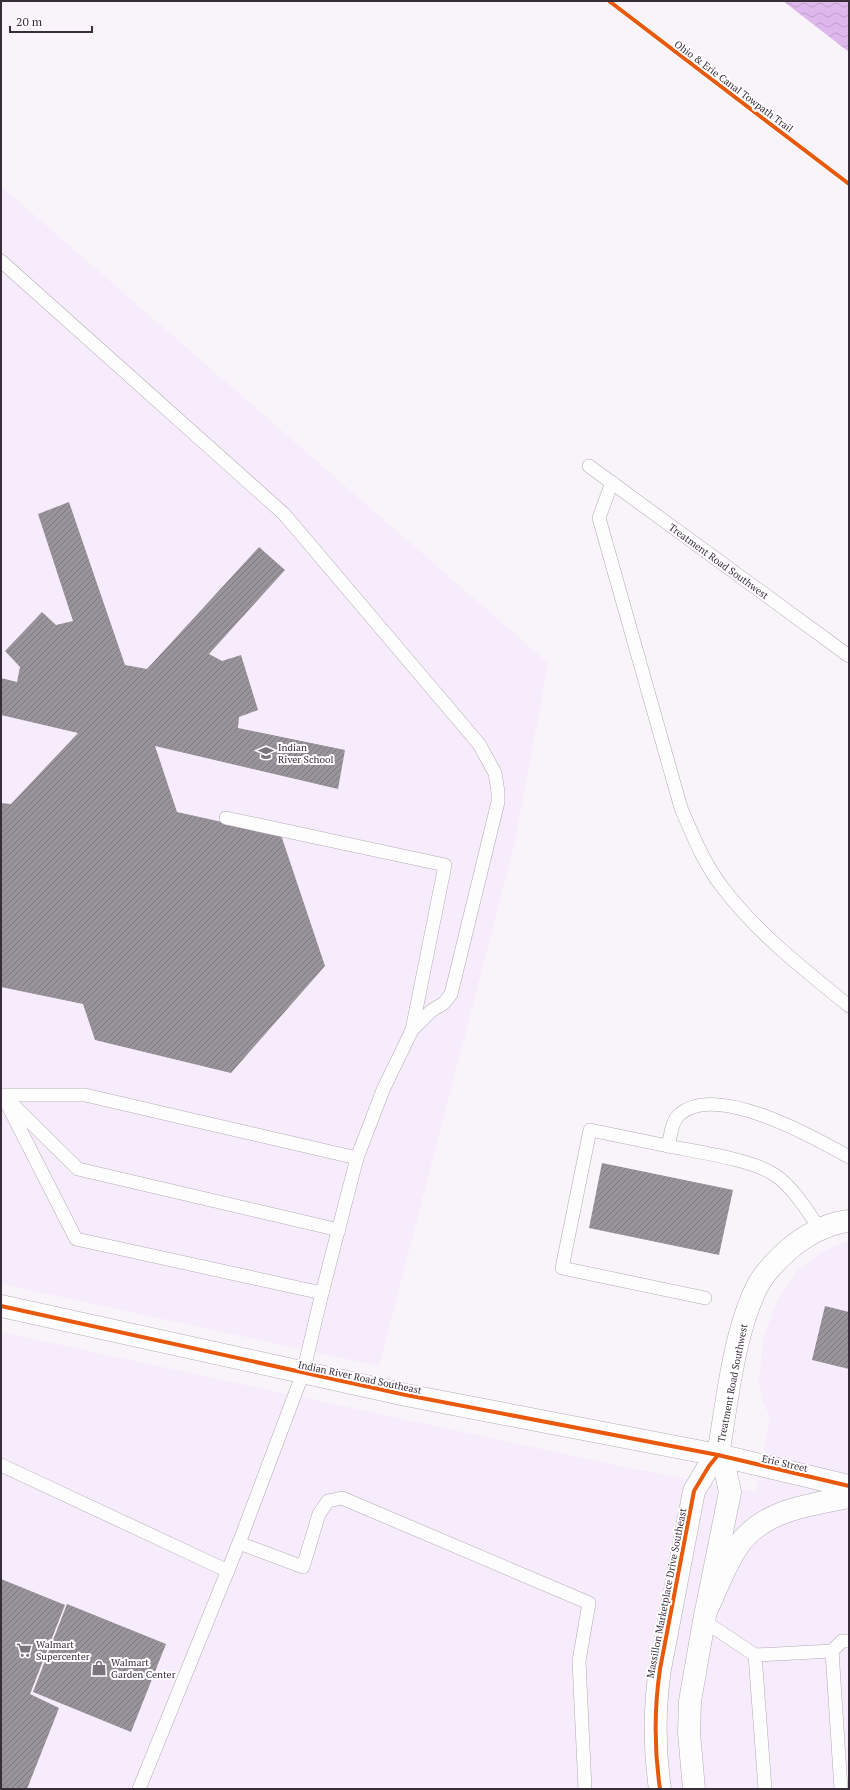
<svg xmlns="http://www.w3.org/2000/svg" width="850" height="1790" viewBox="0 0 850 1790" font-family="'PT Serif',serif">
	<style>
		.built { fill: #f7ecfb }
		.water { fill: url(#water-waves) }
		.building { fill: url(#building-hatch) }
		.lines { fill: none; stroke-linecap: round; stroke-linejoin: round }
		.service-casing { stroke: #b2abb3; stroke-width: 14 }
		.minor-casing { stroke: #b2abb3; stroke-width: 23 }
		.tertiary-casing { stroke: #b2abb3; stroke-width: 23 }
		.service { stroke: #fefdfe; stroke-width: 13 }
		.minor { stroke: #fefdfe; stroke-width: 22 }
		.tertiary { stroke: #fefdfe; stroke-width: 22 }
		.cycleway-casing { stroke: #fff; stroke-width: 6 }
		.cycleway { stroke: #e8590c; stroke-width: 4 }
		.labels { text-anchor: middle; stroke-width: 4; stroke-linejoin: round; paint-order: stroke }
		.street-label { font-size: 10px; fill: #372e3a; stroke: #fff }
		.poi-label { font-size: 10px; fill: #372e3a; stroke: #fff; text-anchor: start }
	</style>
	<defs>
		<pattern id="water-waves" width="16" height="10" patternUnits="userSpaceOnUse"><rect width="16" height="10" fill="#deb8ec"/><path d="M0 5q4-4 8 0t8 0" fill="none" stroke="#bf9ecb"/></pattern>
		<pattern id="building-hatch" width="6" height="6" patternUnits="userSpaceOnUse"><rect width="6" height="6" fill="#99939b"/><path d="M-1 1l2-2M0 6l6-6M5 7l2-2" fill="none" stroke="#7e787f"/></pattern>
	</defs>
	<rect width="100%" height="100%" fill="#f9f4fa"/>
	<g class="built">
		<polygon points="1,186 548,663 515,842 379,1366 1,1284"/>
		<polygon points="849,1241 849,1789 1,1789 1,1332 620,1466 756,1492 770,1417 762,1399 759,1380 763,1339 776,1303 798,1270 823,1251"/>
	</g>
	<polygon class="water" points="783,1 849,1 849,52"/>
	<g class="building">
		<polygon points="69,502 125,665 147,669 259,547 285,570 209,654 222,661 241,655 258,710 239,717 238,728 345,750 338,789 155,746 177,812 281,835 325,966 231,1073 95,1040 83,1004 1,987 1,803 11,804 78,733 1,715 1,678 17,682 20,667 5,651 42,612 56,625 73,621 38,514"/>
		<polygon points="602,1163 733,1190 719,1255 589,1228"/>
		<polygon points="825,1306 849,1312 849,1369 812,1360"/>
		<polygon points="1,1579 65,1605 30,1694 59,1708 27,1789 1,1789"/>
		<polygon points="67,1604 166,1644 131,1732 33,1692"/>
	</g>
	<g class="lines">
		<g class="service-casing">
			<g id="service">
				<polyline points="1,261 284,514 479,744 495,773 498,792 498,802 451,994 444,1003 431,1011 412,1030 383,1090 357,1158 322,1293 303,1373 239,1543 139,1789"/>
				<polyline points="589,466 849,656"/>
				<path d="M612,482L599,518L681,808C693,836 704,864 723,888C758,934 805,970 849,1006"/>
				<polyline points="226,818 445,865 412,1030"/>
				<polyline points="1,1095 85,1095 357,1158"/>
				<polyline points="3,1096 76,1239 322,1293"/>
				<polyline points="12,1104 78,1169 339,1230"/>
				<polyline points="668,1146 590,1130 562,1268 705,1298"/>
				<path d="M820,1229C807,1211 794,1188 775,1175C751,1159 697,1152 668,1146C671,1136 671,1122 679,1115C715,1081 815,1138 849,1157"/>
				<polyline points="1,1465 228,1571"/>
				<polyline points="239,1543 303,1567 319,1514 328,1501 342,1498 589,1603 579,1661 585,1789"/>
				<polyline points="704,1621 755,1655 832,1651 842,1641 849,1641"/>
				<polyline points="832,1651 841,1789"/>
				<polyline points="755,1655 765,1789"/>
			</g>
		</g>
		<g class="minor-casing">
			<g id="minor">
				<polyline points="1,1306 406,1395 718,1455"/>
				<path d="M718,1455C727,1403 734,1329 759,1283C768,1268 781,1256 794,1245C810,1233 829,1223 849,1221"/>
				<path d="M660,1789C654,1748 654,1710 660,1669L694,1491L709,1466L718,1455"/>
				<polyline points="694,1789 689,1733 690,1701 704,1621 730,1492 726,1473 718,1455"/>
			</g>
		</g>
		<g class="tertiary-casing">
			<g id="tertiary">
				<polyline points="718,1455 849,1486"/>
				<path d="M707,1609C717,1588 725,1565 738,1546C763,1510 809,1505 849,1497"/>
			</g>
		</g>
		<use href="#service" class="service"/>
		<use href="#minor" class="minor"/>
		<use href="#tertiary" class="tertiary"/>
		<g class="cycleway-casing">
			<g id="cycleway">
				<polyline points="609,1 849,184"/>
				<polyline points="1,1306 406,1395 718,1455 849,1486"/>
				<path d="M660,1789C654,1748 654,1710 660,1669L694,1491L709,1466L718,1455"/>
			</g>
		</g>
		<use href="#cycleway" class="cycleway"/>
	</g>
	<defs>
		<g id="school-bare" transform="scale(1.2)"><path d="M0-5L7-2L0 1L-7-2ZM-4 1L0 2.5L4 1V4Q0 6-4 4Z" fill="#7b737d" stroke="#fff" stroke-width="2.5" paint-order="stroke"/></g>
		<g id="supermarket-bare" transform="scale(1.2)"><path d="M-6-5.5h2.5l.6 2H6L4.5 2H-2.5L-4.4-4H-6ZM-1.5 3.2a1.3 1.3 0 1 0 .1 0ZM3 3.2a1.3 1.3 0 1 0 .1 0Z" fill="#7b737d" stroke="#fff" stroke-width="2.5" paint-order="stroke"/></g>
		<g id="shop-bare" transform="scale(1.2)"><path d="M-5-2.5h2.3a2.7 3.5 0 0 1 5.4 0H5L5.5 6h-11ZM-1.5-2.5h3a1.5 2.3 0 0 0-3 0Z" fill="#7b737d" stroke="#fff" stroke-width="2.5" paint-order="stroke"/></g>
	</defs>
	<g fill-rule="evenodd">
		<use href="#school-bare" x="266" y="753"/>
		<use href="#supermarket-bare" x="24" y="1650"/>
		<use href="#shop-bare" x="99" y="1668"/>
	</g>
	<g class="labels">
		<g class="street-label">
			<text transform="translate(734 86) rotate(37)" y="4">Ohio &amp; Erie Canal Towpath Trail</text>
			<text transform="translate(719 561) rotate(36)" y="4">Treatment Road Southwest</text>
			<text transform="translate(360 1377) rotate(12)" y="4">Indian River Road Southeast</text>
			<text transform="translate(732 1383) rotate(-79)" y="4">Treatment Road Southwest</text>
			<text transform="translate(785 1463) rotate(13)" y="4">Erie Street</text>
			<text transform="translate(666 1593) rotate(-79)" y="4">Massillon Marketplace Drive Southeast</text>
		</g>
		<g class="poi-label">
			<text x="278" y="751">Indian<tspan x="278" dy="12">River School</tspan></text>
			<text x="36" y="1648">Walmart<tspan x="36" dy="12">Supercenter</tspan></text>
			<text x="111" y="1666">Walmart<tspan x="111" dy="12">Garden Center</tspan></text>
		</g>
	</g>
	<rect width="850" height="1790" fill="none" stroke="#372e3a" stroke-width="4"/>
	<path d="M10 26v6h82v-6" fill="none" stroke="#372e3a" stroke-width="2"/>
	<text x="16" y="26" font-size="12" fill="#372e3a" stroke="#ffffff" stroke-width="3" paint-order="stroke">20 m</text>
</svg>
